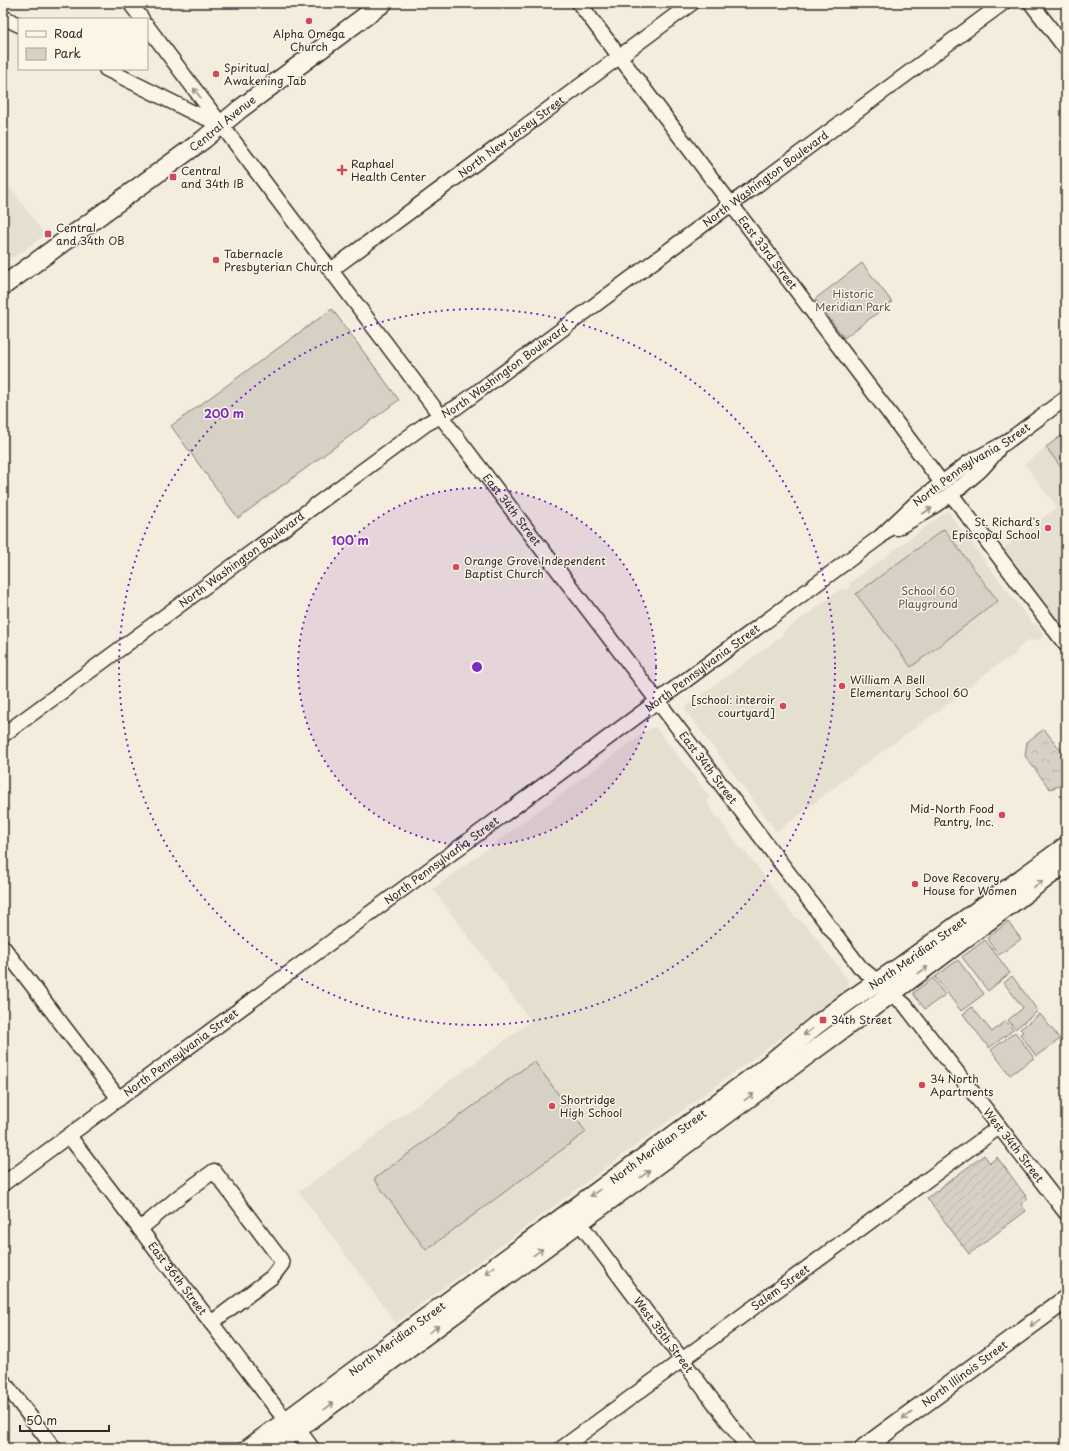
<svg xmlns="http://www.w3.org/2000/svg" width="1069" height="1451" viewBox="0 0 1069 1451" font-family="'Playpen Sans',sans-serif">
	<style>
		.built { fill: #e5dfd0 }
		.green { fill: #d6d1c4; stroke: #807e78 }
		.forest { fill: url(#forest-crowns); stroke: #807e78 }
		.garden { fill: url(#garden-furrows); stroke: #807e78 }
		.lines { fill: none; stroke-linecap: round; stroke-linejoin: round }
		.minor-casing { stroke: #2b2b2b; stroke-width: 17 }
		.major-casing { stroke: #2b2b2b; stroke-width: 21 }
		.minor { stroke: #fcf5e5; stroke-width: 14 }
		.major { stroke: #fcf5e5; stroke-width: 18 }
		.oneway { stroke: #949088 }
		.ring { fill: none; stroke: #7b2cbf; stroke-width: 2; stroke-dasharray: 2 4 }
		.poi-dot { fill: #d1495b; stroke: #fcf5e5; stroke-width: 1.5 }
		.labels { text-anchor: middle; stroke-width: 3; stroke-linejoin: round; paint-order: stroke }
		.poi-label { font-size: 11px; fill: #2b2b2b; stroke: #fcf5e5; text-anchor: start }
		.street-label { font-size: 11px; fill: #2b2b2b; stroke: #fcf5e5 }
		.park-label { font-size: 11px; fill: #565451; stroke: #fcf5e5 }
		.centre { fill: #7b2cbf; stroke: #fcf5e5; stroke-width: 2 }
		.ring-label { font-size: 12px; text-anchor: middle; font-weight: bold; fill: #7b2cbf; stroke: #fcf5e5; stroke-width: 3; stroke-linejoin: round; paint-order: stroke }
	</style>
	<defs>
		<pattern id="forest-crowns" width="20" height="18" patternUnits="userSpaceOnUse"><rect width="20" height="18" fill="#d6d1c4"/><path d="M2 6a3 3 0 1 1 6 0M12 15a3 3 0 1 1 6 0" fill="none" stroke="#b8b4a9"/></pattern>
		<pattern id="garden-furrows" width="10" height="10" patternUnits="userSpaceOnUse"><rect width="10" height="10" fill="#d6d1c4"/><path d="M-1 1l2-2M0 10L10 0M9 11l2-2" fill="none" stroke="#b8b4a9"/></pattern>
	</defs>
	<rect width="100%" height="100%" fill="#f4edde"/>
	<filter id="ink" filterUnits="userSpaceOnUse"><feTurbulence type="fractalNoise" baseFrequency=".025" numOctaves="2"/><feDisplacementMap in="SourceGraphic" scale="8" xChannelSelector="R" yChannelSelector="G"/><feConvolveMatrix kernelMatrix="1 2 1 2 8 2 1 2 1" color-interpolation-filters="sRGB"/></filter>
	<g filter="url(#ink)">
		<g class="built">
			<polygon points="3,178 45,235 14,257 5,257 3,258"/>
			<polygon points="1066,432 1066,632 1003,549 1057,507 1024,464"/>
			<polygon points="947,511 950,512 950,515 1032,623 1037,625 1043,633 1042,638 1037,641 1029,640 1018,649 1015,655 1007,659 994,667 946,705 939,712 934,714 861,767 777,832 685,710 685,707 783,635 782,633 841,589 846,590 850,587 849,584 851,582"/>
			<polygon points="650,728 656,728 710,797 707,803 744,853 746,852 794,916 807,926 848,980 848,988 396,1323 299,1192 531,1021 433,889"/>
		</g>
		<g class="green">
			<polygon points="862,263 892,302 844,338 815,299"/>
			<polygon points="332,309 399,400 238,518 171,426"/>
			<polygon points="1066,432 1066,474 1046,447"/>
			<polygon points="944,529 998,601 911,667 856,594"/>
			<polygon points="1008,922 1021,939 999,955 987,938"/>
			<polygon points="985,940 1010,973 988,991 962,957"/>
			<polygon points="958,960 984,994 961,1011 935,977"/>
			<polygon points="1012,976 1038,1011 1015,1029 1008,1020 1023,1008 1004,983"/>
			<polygon points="933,978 945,995 925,1009 914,995 914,992"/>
			<polygon points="972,1007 992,1032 1006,1021 1013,1030 989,1048 963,1014"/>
			<polygon points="1040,1014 1060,1039 1036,1056 1020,1034 1023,1032 1020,1029"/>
			<polygon points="1015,1032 1034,1058 1010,1075 991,1050"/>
			<polygon points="534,1061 586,1132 426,1250 374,1179"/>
		</g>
		<polygon class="forest" points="1044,729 1066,757 1066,811 1065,801 1062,785 1050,789 1025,756 1027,742"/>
		<polygon class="garden" points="984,1155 990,1163 997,1157 1028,1199 1021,1204 1026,1211 969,1254 927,1198"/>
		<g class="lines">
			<g class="minor-casing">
				<g id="minor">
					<polyline points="130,3 142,19"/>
					<path id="s1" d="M579,3L942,483"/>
					<polyline points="1031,3 1066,49"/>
					<polyline points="3,17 19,25"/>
					<path id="s2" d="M147,26L430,402L860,967L905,1005L1066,1213"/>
					<polyline points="106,69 192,112 220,124"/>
					<path id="s3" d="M331,270L692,3"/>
					<polyline points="951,494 1066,645"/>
					<path d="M897,528C925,513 952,495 976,474C984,468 990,459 997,451"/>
					<path id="s4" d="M3,735L426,424L457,407L1003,3"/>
					<polyline points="3,947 119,1099"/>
					<path id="s5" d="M69,1136L286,1421"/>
					<path id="s6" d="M3,1184L880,537L917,502L968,463L1005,443L1066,398"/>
					<path id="s7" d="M579,1222L748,1448"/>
					<polyline points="140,1229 181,1195 214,1171 281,1260 282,1264 272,1277 211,1323"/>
					<polyline points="3,1381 54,1448"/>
					<polyline points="298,1429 312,1448"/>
					<path id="s8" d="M562,1448L999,1127"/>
				</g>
			</g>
			<g class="major-casing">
				<g id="major">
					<path id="s9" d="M3,286L203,140L240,109L383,3"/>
					<path id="s10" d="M249,1448L758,1073L815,1026L850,1000L901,966L1066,846"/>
					<polyline points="272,1448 892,993 1066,863"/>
					<path id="s11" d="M864,1448L1066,1299"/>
				</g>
			</g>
			<use href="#minor" class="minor"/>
			<use href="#major" class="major"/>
		</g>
		<defs><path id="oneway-shaft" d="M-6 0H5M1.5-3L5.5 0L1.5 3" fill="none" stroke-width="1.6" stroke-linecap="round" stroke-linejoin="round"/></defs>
		<g class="oneway">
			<use href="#oneway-shaft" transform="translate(197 93) rotate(-127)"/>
			<use href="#oneway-shaft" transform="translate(927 511) rotate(-33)"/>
			<use href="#oneway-shaft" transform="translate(1038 884) rotate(-37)"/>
			<use href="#oneway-shaft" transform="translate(923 970) rotate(-37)"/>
			<use href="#oneway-shaft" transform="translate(808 1032) rotate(141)"/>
			<use href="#oneway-shaft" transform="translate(749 1097) rotate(-36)"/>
			<use href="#oneway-shaft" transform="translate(645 1174) rotate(-36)"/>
			<use href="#oneway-shaft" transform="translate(595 1193) rotate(144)"/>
			<use href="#oneway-shaft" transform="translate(538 1252) rotate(-36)"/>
			<use href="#oneway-shaft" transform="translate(490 1270) rotate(144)"/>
			<use href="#oneway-shaft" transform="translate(1035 1323) rotate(144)"/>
			<use href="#oneway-shaft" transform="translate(434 1329) rotate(-36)"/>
			<use href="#oneway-shaft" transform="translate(329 1406) rotate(-36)"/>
			<use href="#oneway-shaft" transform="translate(907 1416) rotate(144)"/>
		</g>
	</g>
	<circle cx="477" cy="667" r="179" fill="#7b2cbf" fill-opacity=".12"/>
	<g class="ring">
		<circle cx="477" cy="667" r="179"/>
		<circle cx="477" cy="667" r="358"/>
	</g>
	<g class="poi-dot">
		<circle cx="309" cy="21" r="4"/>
		<circle cx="216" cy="74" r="4"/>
		<path d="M340 164h4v4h4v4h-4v4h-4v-4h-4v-4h4z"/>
		<rect x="169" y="173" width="8" height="8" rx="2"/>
		<rect x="44" y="230" width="8" height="8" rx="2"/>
		<circle cx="216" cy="260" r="4"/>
		<circle cx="1048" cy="528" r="4"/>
		<circle cx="456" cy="567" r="4"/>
		<circle cx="842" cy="686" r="4"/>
		<circle cx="783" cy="706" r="4"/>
		<circle cx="1002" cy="815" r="4"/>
		<circle cx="915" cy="884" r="4"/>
		<rect x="819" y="1016" width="8" height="8" rx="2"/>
		<circle cx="922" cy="1085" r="4"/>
		<circle cx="552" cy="1106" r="4"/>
	</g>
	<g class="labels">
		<g class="poi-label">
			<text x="309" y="38" text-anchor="middle">Alpha Omega<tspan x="309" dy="13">Church</tspan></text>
			<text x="224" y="72">Spiritual<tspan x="224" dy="13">Awakening Tab</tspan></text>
			<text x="351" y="168">Raphael<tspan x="351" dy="13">Health Center</tspan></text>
			<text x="181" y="175">Central<tspan x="181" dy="13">and 34th IB</tspan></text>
			<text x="56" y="232">Central<tspan x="56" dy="13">and 34th OB</tspan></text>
			<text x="224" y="258">Tabernacle<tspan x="224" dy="13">Presbyterian Church</tspan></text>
			<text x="1040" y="526" text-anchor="end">St. Richard's<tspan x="1040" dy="13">Episcopal School</tspan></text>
			<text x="464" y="565">Orange Grove Independent<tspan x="464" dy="13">Baptist Church</tspan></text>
			<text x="850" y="684">William A Bell<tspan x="850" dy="13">Elementary School 60</tspan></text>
			<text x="775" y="704" text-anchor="end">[school: interoir<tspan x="775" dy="13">courtyard]</tspan></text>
			<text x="994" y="813" text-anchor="end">Mid-North Food<tspan x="994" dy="13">Pantry, Inc.</tspan></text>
			<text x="923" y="882">Dove Recovery<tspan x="923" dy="13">House for Women</tspan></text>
			<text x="831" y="1024">34th Street</text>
			<text x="930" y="1083">34 North<tspan x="930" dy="13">Apartments</tspan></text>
			<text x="560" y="1104">Shortridge<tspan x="560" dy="13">High School</tspan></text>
		</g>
		<g class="street-label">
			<text dy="4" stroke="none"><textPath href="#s9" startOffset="273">Central Avenue</textPath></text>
			<text dy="4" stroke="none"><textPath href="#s3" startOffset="224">North New Jersey Street</textPath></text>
			<text dy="4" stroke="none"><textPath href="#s4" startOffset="944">North Washington Boulevard</textPath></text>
			<text dy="4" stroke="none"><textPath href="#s1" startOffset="313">East 33rd Street</textPath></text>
			<text dy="4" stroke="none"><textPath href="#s4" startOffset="620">North Washington Boulevard</textPath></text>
			<text dy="4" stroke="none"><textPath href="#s6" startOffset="1207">North Pennsylvania Street</textPath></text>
			<text dy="4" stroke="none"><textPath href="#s2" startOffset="606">East 34th Street</textPath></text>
			<text dy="4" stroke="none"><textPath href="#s4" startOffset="296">North Washington Boulevard</textPath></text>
			<text dy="4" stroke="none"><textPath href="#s6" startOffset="869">North Pennsylvania Street</textPath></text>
			<text dy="4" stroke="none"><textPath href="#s2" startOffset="930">East 34th Street</textPath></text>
			<text dy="4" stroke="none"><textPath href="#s6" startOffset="545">North Pennsylvania Street</textPath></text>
			<text dy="4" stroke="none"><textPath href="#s10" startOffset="832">North Meridian Street</textPath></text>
			<text dy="4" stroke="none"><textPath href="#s6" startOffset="221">North Pennsylvania Street</textPath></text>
			<text dy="4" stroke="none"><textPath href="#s2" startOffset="1417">West 34th Street</textPath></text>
			<text dy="4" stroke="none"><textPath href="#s10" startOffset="508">North Meridian Street</textPath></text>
			<text dy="4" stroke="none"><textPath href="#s5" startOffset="179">East 36th Street</textPath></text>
			<text dy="4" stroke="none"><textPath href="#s8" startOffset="271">Salem Street</textPath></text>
			<text dy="4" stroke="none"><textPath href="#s7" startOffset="141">West 35th Street</textPath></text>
			<text dy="4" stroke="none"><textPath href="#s10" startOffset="184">North Meridian Street</textPath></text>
			<text dy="4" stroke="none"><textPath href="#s11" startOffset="125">North Illinois Street</textPath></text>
		</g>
		<g class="park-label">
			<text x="853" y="298">Historic<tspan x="853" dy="13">Meridian Park</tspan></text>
			<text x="928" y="595">School 60<tspan x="928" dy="13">Playground</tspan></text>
		</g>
	</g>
	<circle cx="477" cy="667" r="6" class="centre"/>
	<g class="ring-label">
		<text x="224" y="418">200 m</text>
		<text x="350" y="545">100 m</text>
	</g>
	<rect width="1069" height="1451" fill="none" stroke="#fcf5e5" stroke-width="16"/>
	<rect x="8" y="8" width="1053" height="1435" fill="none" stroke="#2b2b2b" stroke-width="1.5" filter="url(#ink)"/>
	<rect x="18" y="18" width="130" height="52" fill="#fcf5e5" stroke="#a8a49b"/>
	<rect x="26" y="31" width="20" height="6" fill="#fcf5e5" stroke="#a8a49b"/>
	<text x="54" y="38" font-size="12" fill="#2b2b2b">Road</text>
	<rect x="26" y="48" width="20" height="12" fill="#d6d1c4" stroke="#a8a49b"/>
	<text x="54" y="58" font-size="12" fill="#2b2b2b">Park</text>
	<path d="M20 1425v6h89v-6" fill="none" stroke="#2b2b2b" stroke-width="2"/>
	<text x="26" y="1425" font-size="12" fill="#2b2b2b" stroke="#fcf5e5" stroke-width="3" paint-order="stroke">50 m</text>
</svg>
